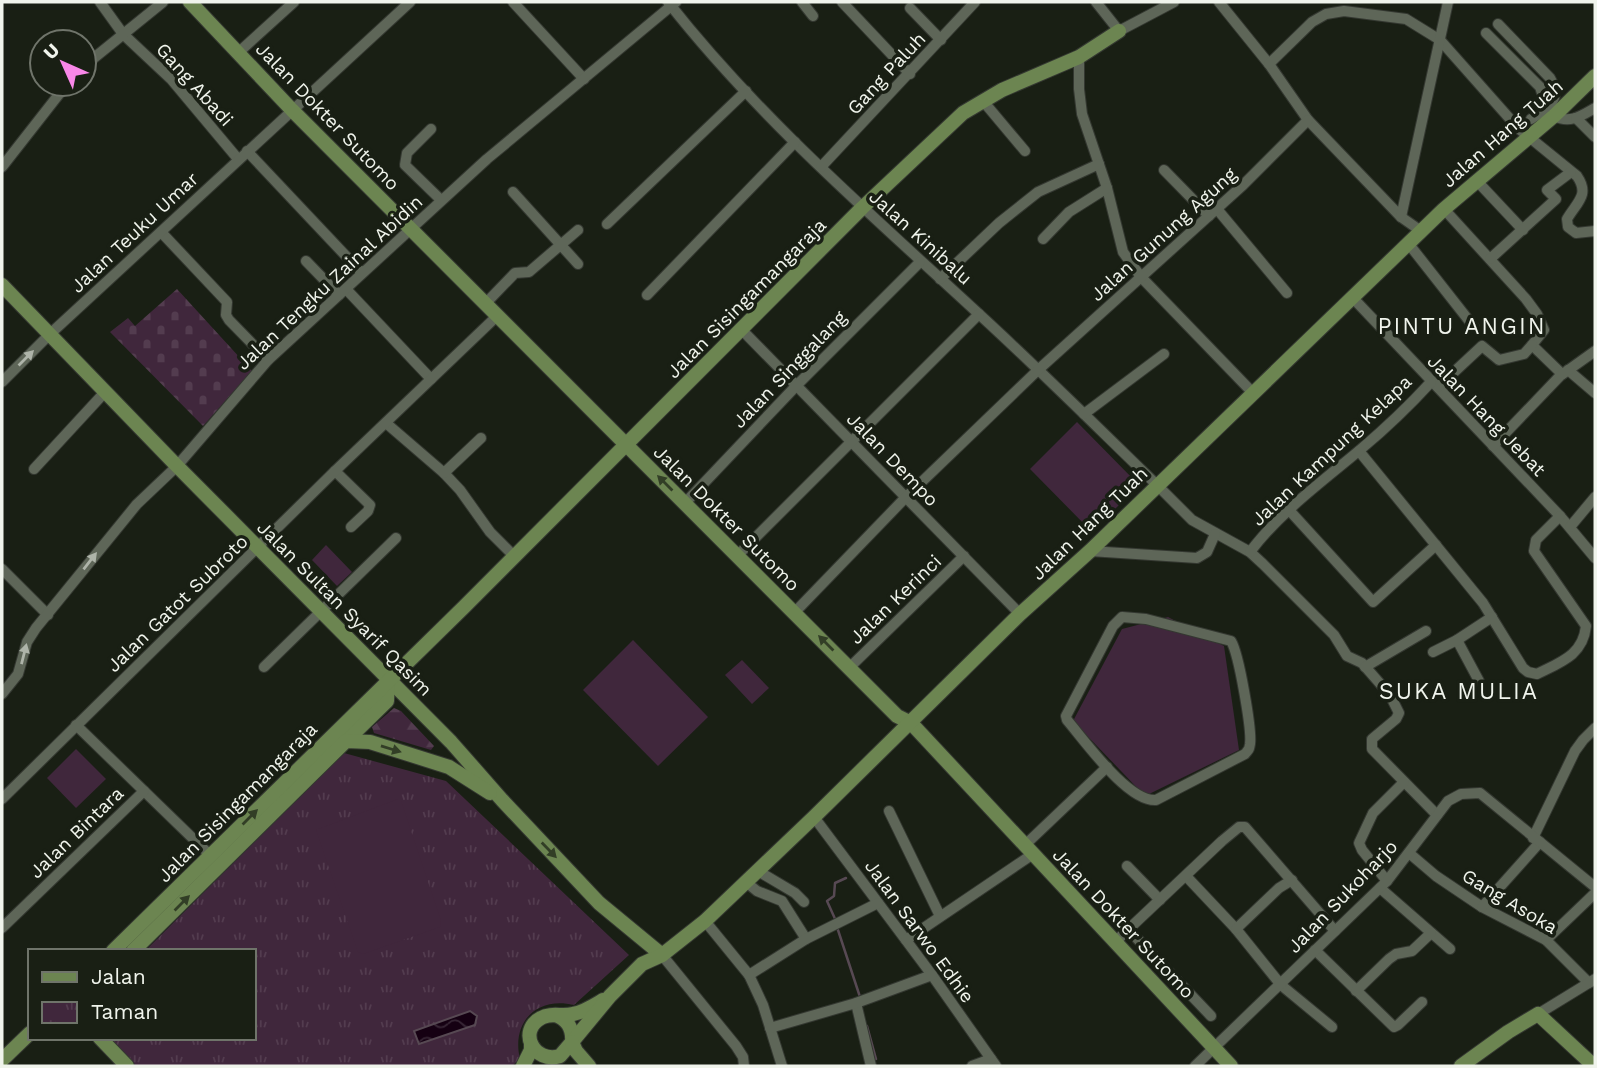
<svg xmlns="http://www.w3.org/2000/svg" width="1597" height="1068" viewBox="0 0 1597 1068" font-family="'Work Sans',sans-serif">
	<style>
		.forest { fill: url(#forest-firs) }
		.cemetery { fill: url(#cemetery-stones) }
		.park { fill: url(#park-tufts) }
		.garden { fill: #40273c }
		.water { fill: url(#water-waves); stroke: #574953; stroke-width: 2 }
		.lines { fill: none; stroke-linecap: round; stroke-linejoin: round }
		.stream { stroke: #574953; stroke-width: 2.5 }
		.minor-casing { stroke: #343831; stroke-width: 12 }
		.major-casing { stroke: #343831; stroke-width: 16 }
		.minor { stroke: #5e6658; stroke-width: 10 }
		.major { stroke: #6c8551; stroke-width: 14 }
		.oneway { fill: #aeb4a9 }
		.oneway2 { fill: #323e26 }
		.labels { text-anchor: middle; stroke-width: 7; stroke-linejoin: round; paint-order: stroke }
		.street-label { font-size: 19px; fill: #f0f4ec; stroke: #191f14 }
		.quarter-label { font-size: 23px; letter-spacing: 2px; fill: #f0f4ec; stroke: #191f14 }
	</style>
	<defs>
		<pattern id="forest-firs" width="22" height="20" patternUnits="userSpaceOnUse" patternTransform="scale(1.75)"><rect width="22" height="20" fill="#40273c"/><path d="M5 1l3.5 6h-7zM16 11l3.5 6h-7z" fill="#533c4f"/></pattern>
		<pattern id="cemetery-stones" width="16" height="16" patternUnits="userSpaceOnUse" patternTransform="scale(1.75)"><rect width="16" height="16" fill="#40273c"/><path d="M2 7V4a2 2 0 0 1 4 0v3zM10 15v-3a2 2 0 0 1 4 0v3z" fill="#533c4f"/></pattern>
		<pattern id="park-tufts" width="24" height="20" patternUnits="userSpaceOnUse" patternTransform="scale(1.75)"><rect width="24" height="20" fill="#40273c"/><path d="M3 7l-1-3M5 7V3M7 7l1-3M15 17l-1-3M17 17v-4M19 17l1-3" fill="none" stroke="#533c4f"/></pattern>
		<pattern id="water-waves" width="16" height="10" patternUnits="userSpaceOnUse" patternTransform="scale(1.75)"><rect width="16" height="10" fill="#150012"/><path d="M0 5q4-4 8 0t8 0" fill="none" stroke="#372635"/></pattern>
	</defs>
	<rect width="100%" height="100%" fill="#191f14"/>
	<polygon class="forest" points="394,708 401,711 434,746 431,750 374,733 372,727"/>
	<polygon class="cemetery" points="177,289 252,371 203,426 110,332 128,318 135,326"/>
	<path class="park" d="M344,753L446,781L629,955L574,1005C537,996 511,1022 520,1059L512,1066H135L108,1038H254V951H145Z"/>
	<g class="garden">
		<polygon points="1077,422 1139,485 1092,532 1030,469"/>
		<polygon points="326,545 352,572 337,586 312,560"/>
		<polygon points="1168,617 1224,646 1239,750 1145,796 1073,721 1122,629"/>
		<polygon points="633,640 708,717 658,766 583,690"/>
		<polygon points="742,660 769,688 752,704 725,675"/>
		<polygon points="76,749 106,779 76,808 47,778"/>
		<polygon points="398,799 401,801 441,921 440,927 363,954 358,952 316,830"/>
	</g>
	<polygon class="water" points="470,1011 477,1016 475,1025 419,1044 414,1031"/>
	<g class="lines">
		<g class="stream">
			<polyline points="836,921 827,901 834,896 835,883 846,878"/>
			<polyline points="837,927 860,997"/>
			<polyline points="867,1026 876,1059"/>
		</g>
		<g class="minor-casing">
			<g id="minor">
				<polyline points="100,2 123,34 171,79 238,159"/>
				<polyline points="513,2 584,79"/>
				<path d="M668,2C759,118 872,215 980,315C1040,370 1098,428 1157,485L1192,520L1250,552L1263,564L1334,635L1347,656L1362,663L1390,695L1399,713L1396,719L1372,739V749L1437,815"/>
				<polyline points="802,2 813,16"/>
				<polyline points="842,2 910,74"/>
				<polyline points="1096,2 1119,31 1174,2"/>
				<polyline points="1219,2 1269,64 1308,120 1401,217 1421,231"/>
				<polyline points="910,8 941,40"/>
				<path d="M1498,24L1550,78C1563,100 1548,108 1531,119"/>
				<path d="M1486,33L1540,87C1544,97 1544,105 1537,113"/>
				<polyline points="239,52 294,2"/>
				<polyline points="1079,57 1079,89 1082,114 1107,188 1123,252 1141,277 1253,393"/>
				<path d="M1269,64L1312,22L1326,14L1344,11L1406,19L1440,40L1518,128L1577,176C1590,195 1577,202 1567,219L1568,227L1576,233L1595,231"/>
				<polyline points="84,66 163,2"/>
				<polyline points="983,101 1025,151"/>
				<path d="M1554,116C1570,124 1581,116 1595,108"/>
				<polyline points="1576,118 1595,137"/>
				<polyline points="431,129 407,153 405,165 441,200"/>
				<polyline points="247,151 362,273"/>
				<polyline points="2,167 67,84"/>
				<polyline points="821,167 975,2"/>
				<polyline points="1164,170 1209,216"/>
				<polyline points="1476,180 1523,230"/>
				<polyline points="513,192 578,264"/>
				<polyline points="1217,209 1287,293"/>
				<polyline points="1444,209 1526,299 1537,314 1544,330 1532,345 1562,374"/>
				<polyline points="1401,217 1448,2"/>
				<polyline points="607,224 746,91"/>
				<polyline points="161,232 227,302 226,315 229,320 268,360"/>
				<polyline points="1043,239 1069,212 1107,188"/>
				<polyline points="1408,243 1474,327"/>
				<polyline points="1490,259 1556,199 1547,190 1571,172"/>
				<polyline points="306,261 339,295"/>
				<polyline points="940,279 999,223 1038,192 1099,164"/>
				<polyline points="346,289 431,379"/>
				<polyline points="647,295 795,142"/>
				<polyline points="1352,297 1560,516 1595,558"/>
				<polyline points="486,303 515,273 529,272 578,230"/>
				<polyline points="741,329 1020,614"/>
				<polyline points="1568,370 1595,393"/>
				<polyline points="2,382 50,334 410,2"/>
				<polyline points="1438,387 1482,346 1499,360 1524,354 1532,345"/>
				<polyline points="1084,414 1164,354"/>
				<polyline points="386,423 444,473 460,490 490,532 514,556"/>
				<polyline points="1493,446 1560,376 1595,351"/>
				<path d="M1359,451L1483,603L1523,668L1528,672L1537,674C1561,662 1583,655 1586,626L1534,551L1536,540L1560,516"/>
				<polyline points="34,469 105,392"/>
				<polyline points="335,471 370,505 368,511 351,527"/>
				<polyline points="444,473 481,438"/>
				<polyline points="685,503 796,386 920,262"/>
				<polyline points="1289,510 1373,602 1436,545"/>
				<polyline points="1570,527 1595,497"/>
				<polyline points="1090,551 1197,558 1207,552 1215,534"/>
				<path d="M1250,552C1280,512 1323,481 1361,449C1386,428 1409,406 1431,382"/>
				<polyline points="738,555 979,314"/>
				<polyline points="2,569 48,615"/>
				<polyline points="795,612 906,497 1038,370 1243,185 1308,120"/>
				<path d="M1122,617L1146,619L1231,641C1239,654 1252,730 1250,744C1249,750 1249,749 1245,754L1156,800C1128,802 1085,741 1067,720L1066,716L1113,626Z"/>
				<polyline points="1457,640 1479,681"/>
				<polyline points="1433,652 1457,640 1492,617"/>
				<polyline points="264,667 396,538"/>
				<polyline points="850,667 964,556"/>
				<polyline points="1365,667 1426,631"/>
				<polyline points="2,694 18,674 27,642 36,628 137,504 177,466 268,360 487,159 676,2"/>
				<polyline points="76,725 211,856"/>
				<polyline points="2,799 335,471 497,316"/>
				<polyline points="889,811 940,916"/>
				<polyline points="814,817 932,975 996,1066"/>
				<polyline points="1533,838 1575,751 1583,740 1595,728"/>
				<polyline points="1025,845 1107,767"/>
				<polyline points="1409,853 1436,876 1482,907 1546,940 1589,983"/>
				<polyline points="1127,866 1160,900"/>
				<polyline points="758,871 795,893 804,902"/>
				<polyline points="1186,876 1236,929 1281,985 1332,1027"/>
				<polyline points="1387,881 1362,850 1359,843 1373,813 1404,782"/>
				<polyline points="746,882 757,891 782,901 806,939"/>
				<polyline points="1380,888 1450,949"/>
				<polyline points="1482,907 1540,842"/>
				<polyline points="705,921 749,975 763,1005 782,1066"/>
				<polyline points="2,928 144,791"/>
				<polyline points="1128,929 1211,1016"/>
				<polyline points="1236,929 1279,888 1292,880"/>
				<polyline points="906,940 1033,854"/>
				<polyline points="1546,940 1595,893"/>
				<polyline points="1115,942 1222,841 1239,827 1245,827 1335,931"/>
				<polyline points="1315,950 1394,1027 1398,1025 1422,1002"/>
				<polyline points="662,955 736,1046 743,1057 744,1066"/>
				<polyline points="749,975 806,939 878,903"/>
				<polyline points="1356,991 1389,959 1396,954 1412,951 1431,933"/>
				<polyline points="856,1003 871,1066"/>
				<polyline points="1538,1014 1595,979"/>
				<polyline points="770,1028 856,1003 932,975"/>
				<polyline points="972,1066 991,1059"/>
				<polyline points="1195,1066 1387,881 1448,801 1461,794 1480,793 1595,887"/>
			</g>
		</g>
		<g class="major-casing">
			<g id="major">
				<polyline points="190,2 292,110 897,716 911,723 1231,1066"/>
				<polyline points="2,285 177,466 451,742 502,800 599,903 662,955"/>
				<polyline points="346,741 387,701 388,680"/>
				<polyline points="113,951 464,607 862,208 963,113 1002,90 1079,57 1119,31"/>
				<polyline points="133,951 346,741 370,742 449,767 490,793"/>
				<path d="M555,1015C568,1019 573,1029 572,1042L560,1056C534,1064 517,1031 541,1018C551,1012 563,1017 573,1014C584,1012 593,1006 603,1000"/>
				<polyline points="100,1038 127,1066"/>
				<polyline points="572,1042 610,996 642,964 662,955 705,921 814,817 1020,614 1090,551 1444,209 1554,116 1595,76"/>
				<polyline points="572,1042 576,1051 589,1066"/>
				<polyline points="2,1060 30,1033"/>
				<polyline points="523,1066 531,1050 531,1044"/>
				<polyline points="1461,1066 1508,1032 1538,1014 1594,1066"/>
			</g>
		</g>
		<use href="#minor" class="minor"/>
		<use href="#major" class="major"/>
	</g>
	<defs><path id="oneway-solid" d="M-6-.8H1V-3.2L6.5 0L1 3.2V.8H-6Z" transform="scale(1.75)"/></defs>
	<g class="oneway">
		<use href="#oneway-solid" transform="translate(26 358) rotate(-45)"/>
		<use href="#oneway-solid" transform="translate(90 561) rotate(-52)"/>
		<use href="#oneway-solid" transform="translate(24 654) rotate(-76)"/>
	</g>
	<g class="oneway2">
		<use href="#oneway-solid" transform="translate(665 483) rotate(-135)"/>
		<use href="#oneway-solid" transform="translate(826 643) rotate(-135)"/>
		<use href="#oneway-solid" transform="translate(391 749) rotate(17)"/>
		<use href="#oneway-solid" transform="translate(250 817) rotate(-45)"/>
		<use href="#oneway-solid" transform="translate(549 850) rotate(46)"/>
		<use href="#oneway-solid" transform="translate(182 903) rotate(-45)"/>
	</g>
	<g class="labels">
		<g class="street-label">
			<text transform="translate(886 73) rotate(-47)" y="7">Gang Paluh</text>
			<text transform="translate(195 84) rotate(48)" y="7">Gang Abadi</text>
			<text transform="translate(328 116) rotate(46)" y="7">Jalan Dokter Sutomo</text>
			<text transform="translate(1502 133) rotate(-41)" y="7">Jalan Hang Tuah</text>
			<text transform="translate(134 232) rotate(-43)" y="7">Jalan Teuku Umar</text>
			<text transform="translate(1163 234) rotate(-42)" y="7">Jalan Gunung Agung</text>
			<text transform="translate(921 237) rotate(42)" y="7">Jalan Kinibalu</text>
			<text transform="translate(329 282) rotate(-43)" y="7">Jalan Tengku Zainal Abidin</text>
			<text transform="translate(746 298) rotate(-45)" y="7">Jalan Sisingamangaraja</text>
			<text transform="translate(789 369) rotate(-46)" y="7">Jalan Singgalang</text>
			<text transform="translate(1487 415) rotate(46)" y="7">Jalan Hang Jebat</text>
			<text transform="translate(1331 450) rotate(-43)" y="7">Jalan Kampung Kelapa</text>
			<text transform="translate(893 459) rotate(46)" y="7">Jalan Dempo</text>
			<text transform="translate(727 518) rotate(45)" y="7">Jalan Dokter Sutomo</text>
			<text transform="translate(1089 523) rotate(-44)" y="7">Jalan Hang Tuah</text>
			<text transform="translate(895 599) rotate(-44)" y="7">Jalan Kerinci</text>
			<text transform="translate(177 603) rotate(-44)" y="7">Jalan Gatot Subroto</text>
			<text transform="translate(345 608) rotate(45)" y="7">Jalan Sultan Syarif Qasim</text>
			<text transform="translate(237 802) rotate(-45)" y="7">Jalan Sisingamangaraja</text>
			<text transform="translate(76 832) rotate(-44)" y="7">Jalan Bintara</text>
			<text transform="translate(1342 896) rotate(-46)" y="7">Jalan Sukoharjo</text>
			<text transform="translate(1510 901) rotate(31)" y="7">Gang Asoka</text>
			<text transform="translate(1124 923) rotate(47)" y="7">Jalan Dokter Sutomo</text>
			<text transform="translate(920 931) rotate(54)" y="7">Jalan Sarwo Edhie</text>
		</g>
		<g class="quarter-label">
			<text x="1462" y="334">PINTU ANGIN</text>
			<text x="1459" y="699">SUKA MULIA</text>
		</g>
	</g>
	<rect width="1597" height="1068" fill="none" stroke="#f0f4ec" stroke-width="7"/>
	<rect x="28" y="949" width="228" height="91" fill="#191f14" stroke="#6f746a" stroke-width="2"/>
	<rect x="42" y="972" width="35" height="10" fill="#6c8551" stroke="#6f746a" stroke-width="2"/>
	<text x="91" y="984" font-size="21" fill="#f0f4ec">Jalan</text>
	<rect x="42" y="1002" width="35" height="21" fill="url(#park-tufts)" stroke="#6f746a" stroke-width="2"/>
	<text x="91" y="1019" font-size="21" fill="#f0f4ec">Taman</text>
	<g transform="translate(63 63) rotate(315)"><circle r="33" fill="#191f14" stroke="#6f746a" stroke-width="2"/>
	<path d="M0-5L12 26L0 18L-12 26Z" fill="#f987e8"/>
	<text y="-10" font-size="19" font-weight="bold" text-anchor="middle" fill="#f0f4ec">U</text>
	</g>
</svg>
